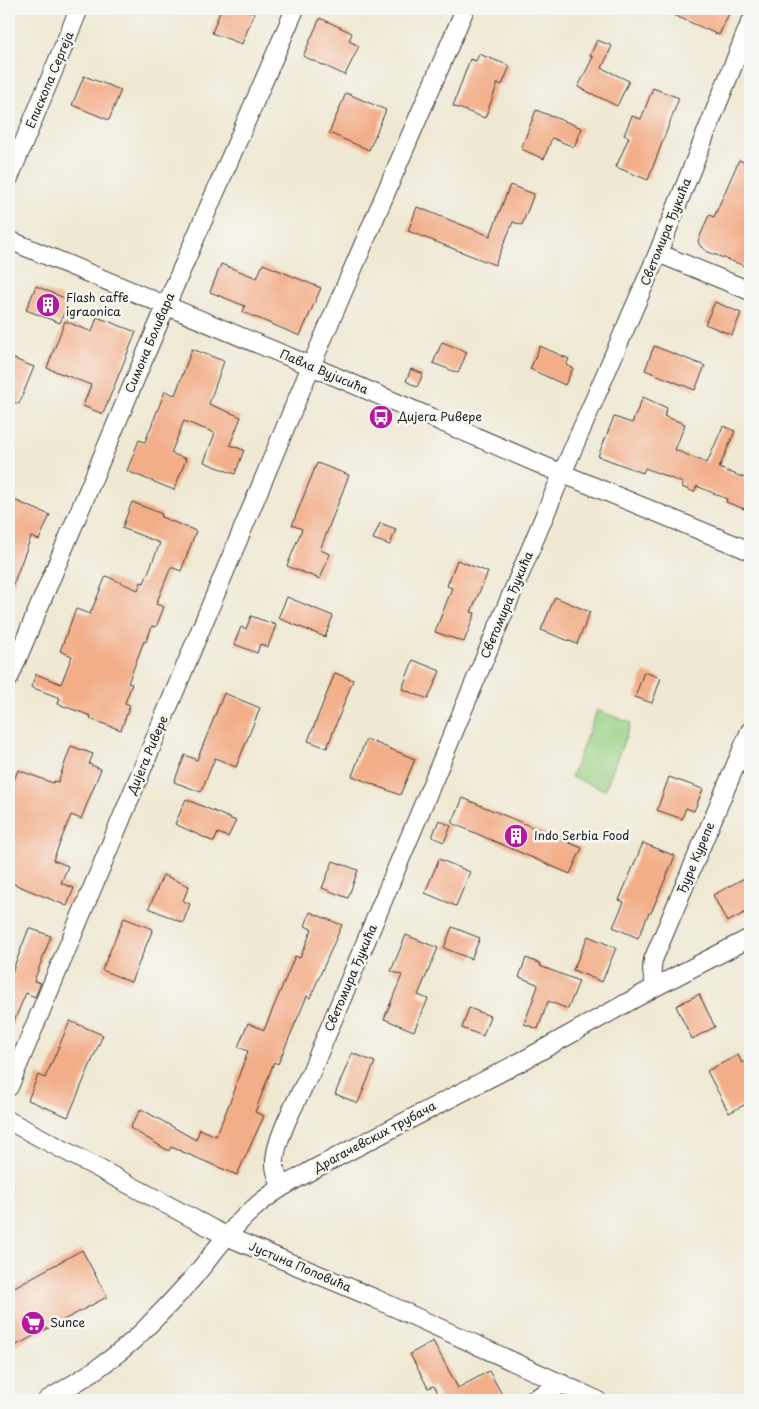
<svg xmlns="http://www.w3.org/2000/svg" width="759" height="1409" viewBox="0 0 759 1409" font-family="'Playpen Sans',sans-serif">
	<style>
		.green { fill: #98d083; stroke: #5a7650 }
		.building { fill: #f3ae89 }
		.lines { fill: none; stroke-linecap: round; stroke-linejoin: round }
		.minor-casing { stroke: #3c3b37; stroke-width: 20 }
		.minor { stroke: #fff; stroke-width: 18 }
		.labels { text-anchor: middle; stroke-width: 5; stroke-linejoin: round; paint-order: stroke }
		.street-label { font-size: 12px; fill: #1c1c1c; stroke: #f6f6f2 }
		.poi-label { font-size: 12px; fill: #1c1c1c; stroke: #f6f6f2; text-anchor: start }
	</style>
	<rect width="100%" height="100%" fill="#f6f6f2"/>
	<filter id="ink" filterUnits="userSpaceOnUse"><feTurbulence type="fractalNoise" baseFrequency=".02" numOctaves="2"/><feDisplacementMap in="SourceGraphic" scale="10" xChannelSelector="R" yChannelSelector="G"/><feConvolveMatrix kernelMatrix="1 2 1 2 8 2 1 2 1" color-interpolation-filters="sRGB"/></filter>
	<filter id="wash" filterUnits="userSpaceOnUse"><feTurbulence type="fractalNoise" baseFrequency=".0096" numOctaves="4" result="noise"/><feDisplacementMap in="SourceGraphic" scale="20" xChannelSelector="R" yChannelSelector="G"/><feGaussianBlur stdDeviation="1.12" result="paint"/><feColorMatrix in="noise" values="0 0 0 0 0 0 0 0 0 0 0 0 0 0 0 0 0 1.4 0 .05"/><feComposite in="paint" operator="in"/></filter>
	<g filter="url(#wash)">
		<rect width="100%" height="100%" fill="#efe8d2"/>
		<polygon class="green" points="597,710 631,723 605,790 571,777"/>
		<g id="blocks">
			<g class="building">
				<polygon points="221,9 242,9 254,13 242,44 212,33"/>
				<polygon points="660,9 731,9 719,35"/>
				<polygon points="320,18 352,33 349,41 359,46 345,75 303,56"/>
				<polygon points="597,40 612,46 602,68 629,81 617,106 578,87 593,57 590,56"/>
				<polygon points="479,54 510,66 502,85 498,83 485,118 453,106 470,59 476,61"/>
				<polygon points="84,76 121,90 109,120 72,105"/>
				<polygon points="653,88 679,98 648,180 616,167 629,137 624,135 632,116 641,119"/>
				<polygon points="346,93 386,110 369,150 329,133"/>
				<polygon points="536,110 582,128 574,147 552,138 544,159 521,149"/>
				<polygon points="739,160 750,165 750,268 708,252 700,246 698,241 709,215 714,217"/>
				<polygon points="510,185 534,194 522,225 513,222 495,265 408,231 417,207 490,236"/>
				<polygon points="221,264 257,278 263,264 321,288 300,336 243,312 245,306 210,292"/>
				<polygon points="36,286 69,300 60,323 26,310"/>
				<polygon points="715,302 741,313 732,335 705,324"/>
				<polygon points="97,317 136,332 103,414 83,406 91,385 47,368 65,321 92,332"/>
				<polygon points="442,342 467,352 458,373 433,363"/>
				<polygon points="540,346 569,359 566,365 573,368 565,385 530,369"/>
				<polygon points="654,346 705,366 695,390 645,370"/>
				<polygon points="192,349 224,361 209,404 241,417 230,445 244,450 235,474 204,462 215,433 184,421 171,453 186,459 174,490 127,471 139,440 145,442 165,391 175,395"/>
				<polygon points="12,358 34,367 19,404 9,400 9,366"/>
				<polygon points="411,369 423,374 417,387 406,381"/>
				<polygon points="643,397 667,408 664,416 685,424 675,450 707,463 723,426 735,431 719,468 750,480 750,511 726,502 727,499 697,486 694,492 682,487 683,483 645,468 643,473 598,456 614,417 632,423"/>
				<polygon points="317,463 349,475 320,550 330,554 320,579 287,566 302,529 292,525"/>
				<polygon points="9,498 50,515 39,540 31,537 10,593"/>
				<polygon points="132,502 162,514 161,517 196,531 181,571 171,567 156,604 164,607 156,627 152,626 146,642 144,641 128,683 132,684 125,703 130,705 121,730 90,719 91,716 58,704 60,698 31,687 36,674 61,684 72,656 60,651 76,609 90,614 106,576 138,590 141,582 144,583 160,543 122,528"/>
				<polygon points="380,523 396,529 390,545 373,539"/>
				<polygon points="457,560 488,572 471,612 475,613 464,642 435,632 452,588 447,586"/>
				<polygon points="287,597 333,616 325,637 278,618"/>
				<polygon points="555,597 590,612 577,644 541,630"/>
				<polygon points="251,616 276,625 268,647 260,644 257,653 234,644 241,627 246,629"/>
				<polygon points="413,660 440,671 428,699 402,689"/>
				<polygon points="644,672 661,678 652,703 635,697"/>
				<polygon points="335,673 353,680 327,748 308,741"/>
				<polygon points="224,693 260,708 236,767 215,758 201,792 174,782 185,755 197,760"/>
				<polygon points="366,739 415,759 400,795 352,776"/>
				<polygon points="71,746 93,754 89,764 101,769 81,819 71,815 53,860 68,866 61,883 74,888 67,906 9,882 9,793 18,770 53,783 54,781 58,782"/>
				<polygon points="669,777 703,789 694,811 686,808 682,819 657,810"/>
				<polygon points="463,798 582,848 570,874 452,823"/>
				<polygon points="186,799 236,821 228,837 218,833 214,842 175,824"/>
				<polygon points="439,820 451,826 444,842 432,837"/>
				<polygon points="643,843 675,856 651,913 649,913 638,938 613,927 624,902 619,900"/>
				<polygon points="439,859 470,872 456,906 425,893"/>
				<polygon points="333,861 358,870 348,898 322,888"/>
				<polygon points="163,875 189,886 183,901 190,904 183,923 149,908"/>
				<polygon points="750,875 750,910 727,922 713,895"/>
				<polygon points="310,912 342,925 310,998 307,996 278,1064 274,1062 255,1112 264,1116 237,1175 171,1147 169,1151 130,1128 141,1109 196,1140 200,1129 216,1136 236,1087 235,1086 248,1051 238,1047 248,1023 264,1030 295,956 300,958 312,929 305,926"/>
				<polygon points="124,918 153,929 131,982 102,970"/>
				<polygon points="452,927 480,938 471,959 444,948"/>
				<polygon points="29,928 51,936 34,981 41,983 35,997 26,993 9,1033 9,970 12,972"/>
				<polygon points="406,935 438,948 418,995 428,999 414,1031 384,1019 402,975 391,971"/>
				<polygon points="588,936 616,948 602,982 573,970"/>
				<polygon points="526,958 541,964 540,966 579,981 568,1009 548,1001 538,1029 524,1024 538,986 537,984 519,977"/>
				<polygon points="699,994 715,1027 692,1039 676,1006"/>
				<polygon points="469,1008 490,1016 483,1036 462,1028"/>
				<polygon points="70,1021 103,1035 68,1117 28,1100 38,1075 45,1078"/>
				<polygon points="352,1053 375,1062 358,1103 335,1094"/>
				<polygon points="738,1055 742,1063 750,1059 750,1102 729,1113 707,1071"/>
				<polygon points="82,1250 107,1297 9,1349 9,1290"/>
				<polygon points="433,1341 458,1388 489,1371 505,1400 434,1400 440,1397 434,1386 428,1388 410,1354"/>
			</g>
		</g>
	</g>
	<g filter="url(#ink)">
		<use href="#blocks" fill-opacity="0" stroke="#3c3b37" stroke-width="1"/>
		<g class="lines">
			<g class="minor-casing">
				<g id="minor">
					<polyline points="9,178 79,9"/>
					<polyline points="9,240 311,366 544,466 750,551"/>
					<polyline points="658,253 750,291"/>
					<polyline points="9,678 171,294 295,9"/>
					<path d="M657,986C652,977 651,971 653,960L750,731"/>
					<polyline points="9,1087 311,366 465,9"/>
					<polyline points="9,1121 226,1236 374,1298 597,1400"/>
					<path d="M281,1187C279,1180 275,1172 275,1165C273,1141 300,1094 311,1072L562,474L658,253L750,23"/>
					<path d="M47,1400C81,1380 115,1359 143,1331C160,1314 177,1296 193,1278C213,1254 230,1229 253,1209C271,1192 293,1181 314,1169L524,1060L657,986L750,938"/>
					<polyline points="532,1400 563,1384"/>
				</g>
			</g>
			<use href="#minor" class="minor"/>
		</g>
	</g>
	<defs>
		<g id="building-disc" transform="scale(1.25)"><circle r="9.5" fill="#b5179e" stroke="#f6f6f2"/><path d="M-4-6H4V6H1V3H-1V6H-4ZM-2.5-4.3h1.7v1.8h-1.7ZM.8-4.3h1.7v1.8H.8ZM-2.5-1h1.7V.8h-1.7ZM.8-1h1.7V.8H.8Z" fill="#fff"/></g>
		<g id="bus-disc" transform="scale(1.25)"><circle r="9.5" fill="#b5179e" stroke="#f6f6f2"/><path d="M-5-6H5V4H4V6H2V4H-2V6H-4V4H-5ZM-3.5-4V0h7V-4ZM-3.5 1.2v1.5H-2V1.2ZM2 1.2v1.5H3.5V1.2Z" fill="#fff"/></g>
		<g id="supermarket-disc" transform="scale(1.25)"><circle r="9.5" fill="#b5179e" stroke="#f6f6f2"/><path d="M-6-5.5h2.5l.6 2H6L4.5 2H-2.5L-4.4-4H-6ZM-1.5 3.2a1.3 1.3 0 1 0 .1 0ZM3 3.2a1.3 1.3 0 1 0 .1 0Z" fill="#fff"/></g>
	</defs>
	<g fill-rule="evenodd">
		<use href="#building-disc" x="48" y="305"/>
		<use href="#bus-disc" x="381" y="417"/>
		<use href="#building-disc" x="516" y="836"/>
		<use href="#supermarket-disc" x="33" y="1323"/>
	</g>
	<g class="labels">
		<g class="street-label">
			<text transform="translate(50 80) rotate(-67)" y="4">Епископа Сергеја</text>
			<text transform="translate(666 232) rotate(-68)" y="4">Светомира Ђукића</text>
			<text transform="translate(150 343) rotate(-67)" y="4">Симона Боливара</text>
			<text transform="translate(324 372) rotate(23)" y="4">Павла Вујисића</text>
			<text transform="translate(507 605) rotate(-67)" y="4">Светомира Ђукића</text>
			<text transform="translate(148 755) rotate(-67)" y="4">Дијега Ривере</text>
			<text transform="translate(696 858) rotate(-67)" y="4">Ђуре Курепе</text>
			<text transform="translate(351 978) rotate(-67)" y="4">Светомира Ђукића</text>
			<text transform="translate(375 1137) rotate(-28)" y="4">Драгачевских трубача</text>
			<text transform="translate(300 1267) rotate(23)" y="4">Јустина Поповића</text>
		</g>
		<g class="poi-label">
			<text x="66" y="302">Flash caffe<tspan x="66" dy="14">igraonica</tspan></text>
			<text x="398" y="421">Дијега Ривере</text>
			<text x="534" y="840">Indo Serbia Food</text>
			<text x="50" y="1327">Sunce</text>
		</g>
	</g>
	<rect width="759" height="1409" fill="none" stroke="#f6f6f2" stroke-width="30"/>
</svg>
